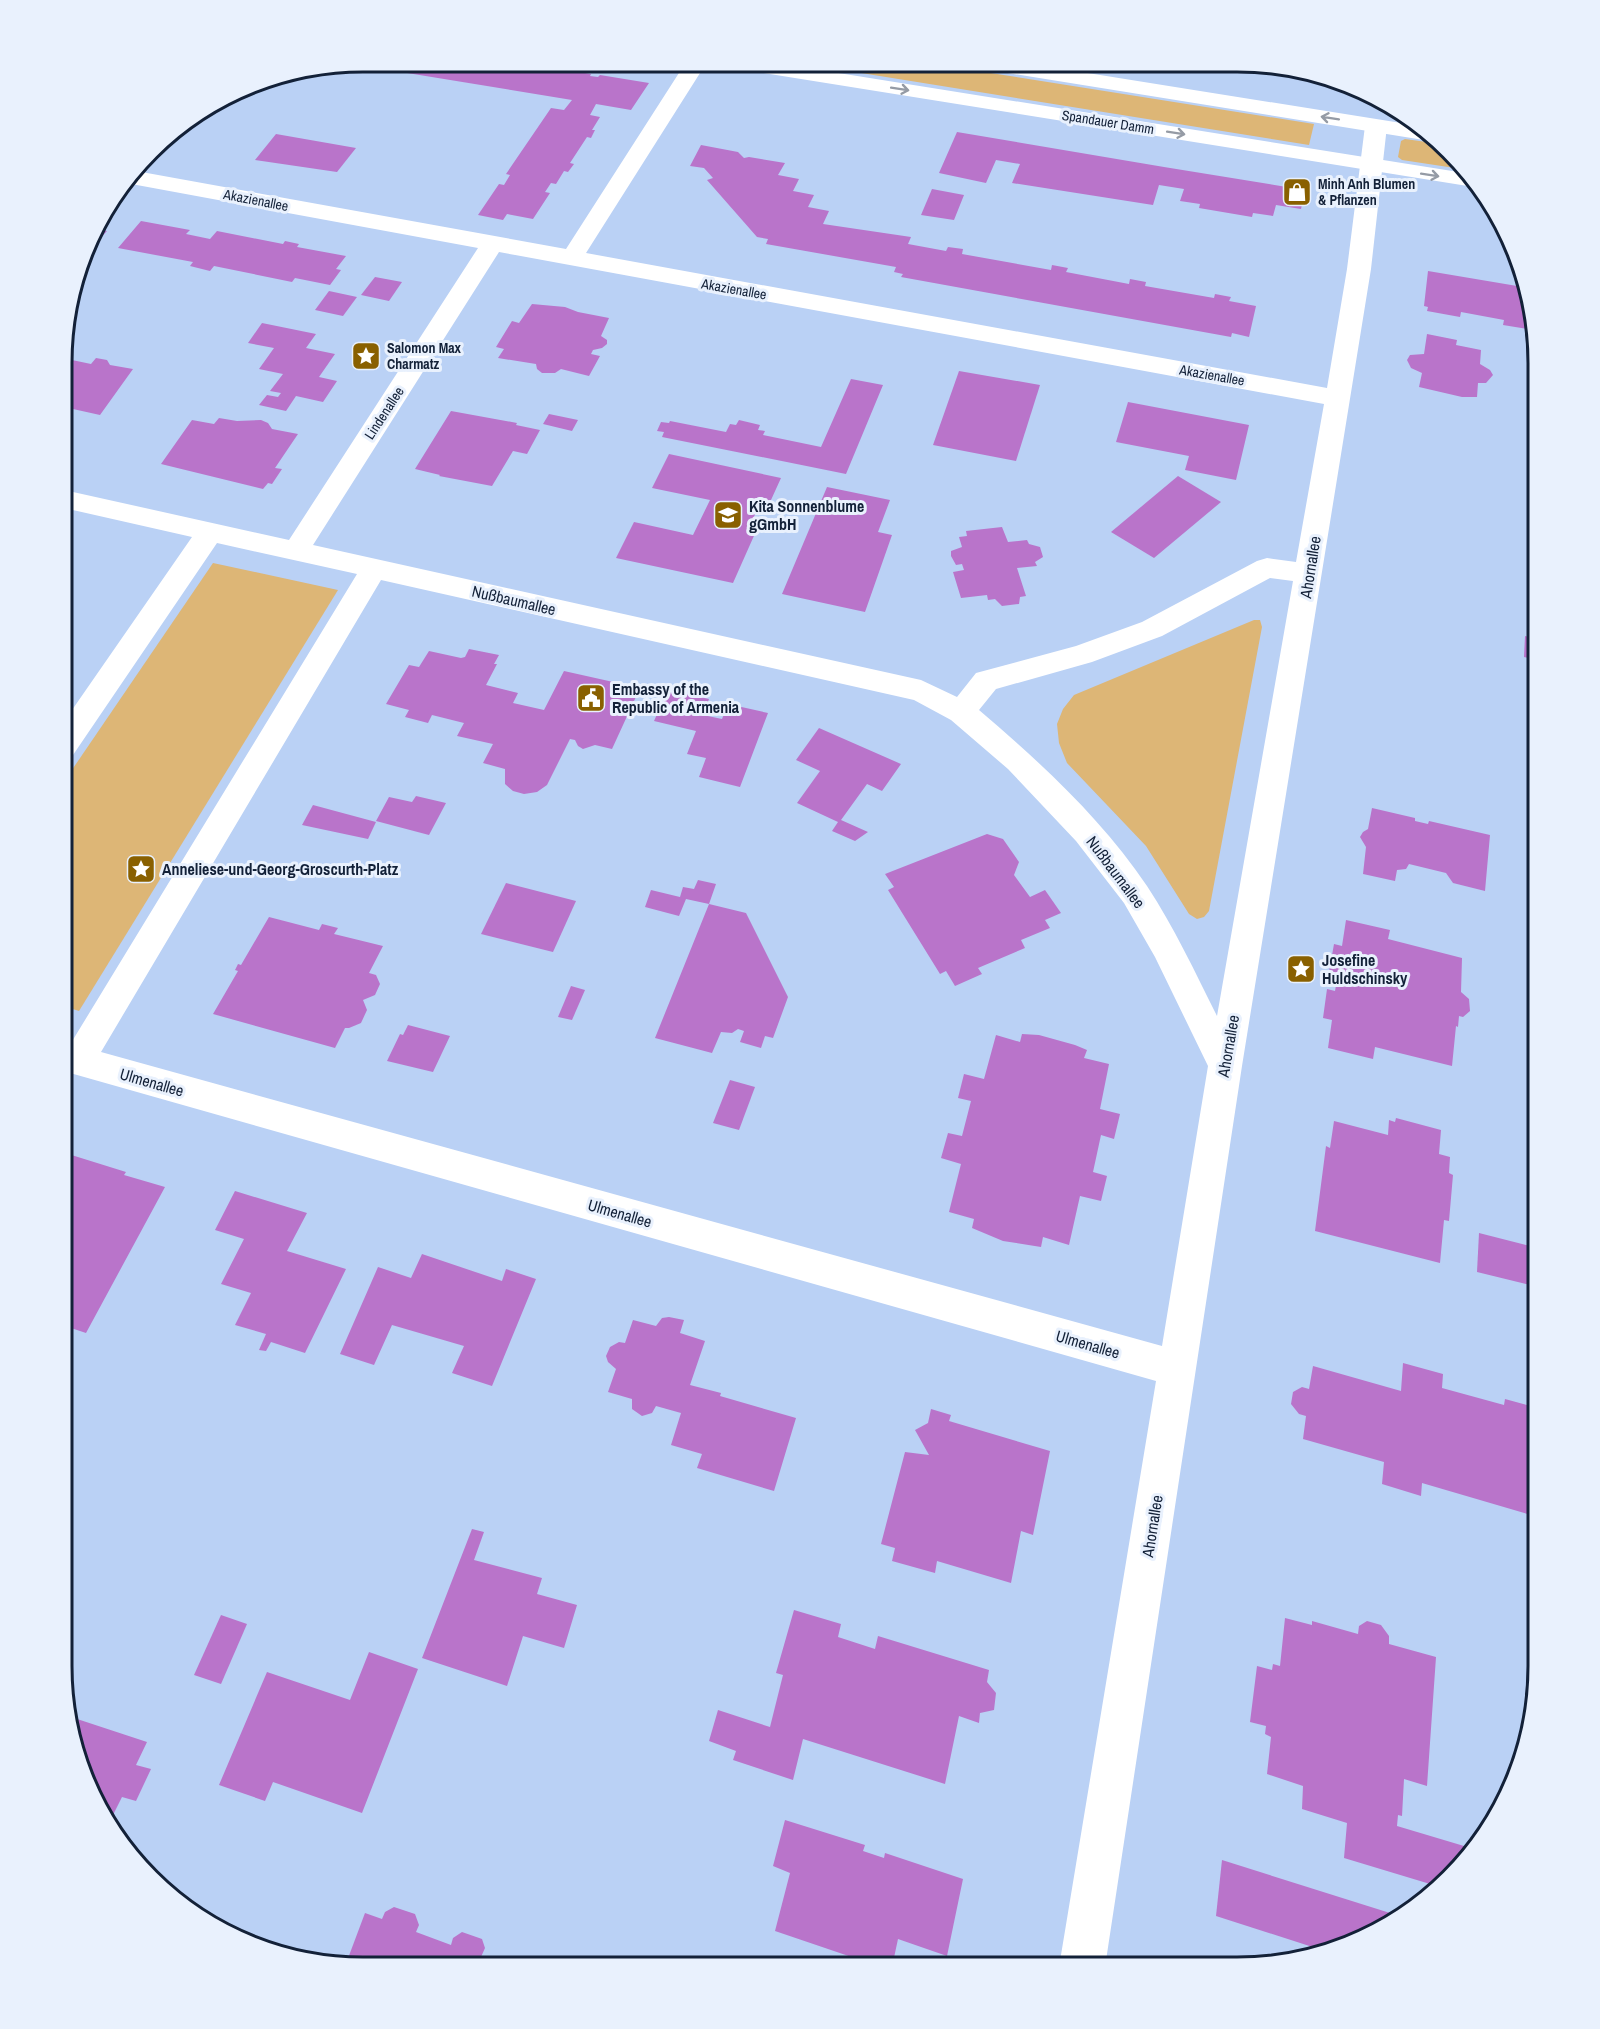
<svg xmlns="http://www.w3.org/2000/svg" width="1600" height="2029" viewBox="0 0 1600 2029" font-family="'Archivo Narrow',sans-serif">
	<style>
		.green { fill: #ddb676 }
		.building { fill: #b974ca }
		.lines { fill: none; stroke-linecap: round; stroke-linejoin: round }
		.minor { fill: #fff; fill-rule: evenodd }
		.major { fill: #fff; fill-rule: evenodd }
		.oneway { stroke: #959ba5 }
		.labels { text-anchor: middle; stroke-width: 6; stroke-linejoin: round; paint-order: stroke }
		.far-street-label { font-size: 14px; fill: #132138; stroke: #e9f1fd }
		.far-poi-label { font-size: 14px; font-weight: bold; fill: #132138; stroke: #e9f1fd; text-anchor: start }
		.poi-label { font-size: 16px; font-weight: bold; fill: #132138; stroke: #e9f1fd; text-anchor: start }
		.street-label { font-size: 16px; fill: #132138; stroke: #e9f1fd }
		.rim { fill: none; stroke: #132138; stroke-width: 3 }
	</style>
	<rect width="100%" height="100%" fill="#bad1f5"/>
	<g class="green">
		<polygon points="799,63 927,63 1314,124 1309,145"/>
		<polygon points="1405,139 1441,144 1468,170 1402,160 1398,157 1401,141"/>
		<polygon points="213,563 338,590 79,1011 63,1006 63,783"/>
		<polygon points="1254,620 1260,620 1262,627 1209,911 1204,917 1197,919 1189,914 1146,846 1067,763 1059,743 1057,724 1063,709 1074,695"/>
	</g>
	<g class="building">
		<polygon points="363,62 520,62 557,66 556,68 591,74 590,76 598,77 600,75 649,83 631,110 596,104 590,115 600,117 592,130 595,130 591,138 587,137 570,163 574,164 568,172 564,171 556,184 551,183 545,192 550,193 533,219 507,214 503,220 478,215 499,184 504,185 510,175 506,174 551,108 564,110 572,100 352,64"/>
		<polygon points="186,123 171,142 161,140 165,136"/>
		<polygon points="957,132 1164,167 1305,190 1301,209 1276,205 1273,216 1253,213 1252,217 1199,208 1200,204 1180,201 1184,189 1159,185 1153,205 1012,183 1020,164 996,160 986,183 939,173"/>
		<polygon points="276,134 356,148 337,172 255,160"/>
		<polygon points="701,145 738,152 744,158 749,157 785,163 778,175 799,179 793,191 814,195 808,207 829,211 823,224 911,237 908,244 946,251 948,247 963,249 962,254 1051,270 1052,265 1068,268 1066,272 1129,284 1130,279 1146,282 1145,286 1214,298 1215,294 1231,297 1229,301 1256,306 1249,337 1232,333 1231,337 901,277 903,274 894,272 896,267 766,244 768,239 757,237 707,180 713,178 704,168 690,166"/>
		<polygon points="932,189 964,195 954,220 921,215"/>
		<polygon points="141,221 190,230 186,234 210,239 217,231 283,244 285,241 299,244 297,247 346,256 336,269 341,270 330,285 295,278 292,282 214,266 210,271 190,266 193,262 118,248"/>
		<polygon points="96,229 107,231 94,245 91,245"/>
		<polygon points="1428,271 1529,288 1534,330 1503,325 1504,320 1461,312 1460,317 1427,311 1428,307 1424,306"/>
		<polygon points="375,277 402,282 389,301 361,295"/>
		<polygon points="329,291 357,297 343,316 315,310"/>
		<polygon points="532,304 565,307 578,312 609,318 601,336 607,340 607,344 602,348 593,350 591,354 600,356 589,376 561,369 555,373 542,373 537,369 536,364 498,358 504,349 496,347 512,321 519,323"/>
		<polygon points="262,323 316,334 306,348 335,354 319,377 337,381 323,402 296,396 286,411 259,405 267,395 278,397 281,393 270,391 283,374 259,369 274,348 248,343"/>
		<polygon points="1427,334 1457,340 1456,345 1481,350 1480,364 1490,370 1493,375 1486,383 1478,383 1477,397 1462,397 1419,387 1422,373 1411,368 1407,360 1410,355 1424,354"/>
		<polygon points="64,355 70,356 72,360 91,364 96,358 107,360 110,365 133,369 100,415 64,407"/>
		<polygon points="959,371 1040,385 1016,461 933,445"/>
		<polygon points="851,379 883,385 846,474 662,437 664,432 657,431 661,422 669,423 670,421 726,432 730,424 736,425 739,420 760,425 758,430 765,431 763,435 821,447"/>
		<polygon points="1128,402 1249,425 1236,480 1185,470 1189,456 1116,442"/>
		<polygon points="451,411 517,423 516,425 540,430 527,454 513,451 492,486 439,476 440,475 415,469"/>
		<polygon points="549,414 578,420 572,431 543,424"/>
		<polygon points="219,418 237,421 261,420 268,423 272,429 298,434 275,468 282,469 272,484 268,483 263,489 161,464 192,420 214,424"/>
		<polygon points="669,454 781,478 766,511 757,510 753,519 761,520 733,583 616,558 634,522 693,535 710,500 652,488"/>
		<polygon points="1178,476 1221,502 1154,558 1111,532"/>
		<polygon points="827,487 890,500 878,532 892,535 865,612 782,594"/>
		<polygon points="1002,527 1008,542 1027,540 1029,544 1040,547 1043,557 1035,562 1037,566 1017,568 1026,596 1020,597 1019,604 1002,606 995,599 988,600 987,595 961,598 953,572 964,570 962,564 956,565 951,556 951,551 962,547 959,537 967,536 966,531"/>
		<polygon points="1530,547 1538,548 1538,567 1529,566"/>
		<polygon points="1537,594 1538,594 1538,699 1530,697 1533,659 1524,657 1525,636 1534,638"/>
		<polygon points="469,649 499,655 494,664 497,664 486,685 518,693 513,703 544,710 564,671 640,688 612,749 595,745 583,749 578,746 575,740 570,739 547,785 537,792 524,794 513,791 505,784 505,769 483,763 493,744 457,736 464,723 432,715 428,723 405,717 409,710 386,704 409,665 419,667 429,651 461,658 465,657"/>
		<polygon points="668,690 709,699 703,715 722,719 728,704 768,713 740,787 699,777 706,758 687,754 696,731 654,721"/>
		<polygon points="819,728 901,764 882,791 867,784 841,820 868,832 855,841 832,831 838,822 797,803 820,771 796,760"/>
		<polygon points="416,796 446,803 429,835 376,821 389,797 412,802"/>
		<polygon points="313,805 376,822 368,839 302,825"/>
		<polygon points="1372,808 1415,818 1415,821 1428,824 1429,821 1490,835 1485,891 1453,883 1446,873 1409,864 1406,869 1397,870 1395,881 1363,874 1366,847 1360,837 1363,832 1368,829"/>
		<polygon points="987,834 1003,839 1019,862 1014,875 1030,897 1045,890 1061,913 1045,920 1050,928 1021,940 1025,948 978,968 982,974 955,986 946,971 940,974 888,890 894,887 885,874"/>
		<polygon points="698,880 716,884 709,904 686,899 679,916 645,907 651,890 680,897 683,887 694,889"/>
		<polygon points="506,883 576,901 553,952 481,934"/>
		<polygon points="709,904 746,913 788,997 773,1038 765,1036 761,1048 740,1042 744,1031 738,1029 732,1033 721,1032 712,1053 655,1038"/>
		<polygon points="269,917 319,930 322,924 338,928 334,934 383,946 369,973 376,975 380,984 375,995 363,1000 367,1010 361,1023 349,1028 345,1028 335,1048 213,1014 238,971 235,970 238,964 241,965"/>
		<polygon points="1346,920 1390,930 1388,939 1462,958 1461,992 1469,999 1470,1011 1463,1017 1459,1016 1458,1027 1456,1026 1452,1066 1375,1047 1373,1059 1328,1048 1332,1020 1323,1018 1327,989 1335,991 1338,974 1329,972 1334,944 1342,946"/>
		<polygon points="1529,940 1538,942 1538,982 1527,979"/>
		<polygon points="571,986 585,990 572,1020 558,1017"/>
		<polygon points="408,1025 450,1036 433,1072 387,1061 400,1034 403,1035"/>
		<polygon points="1022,1034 1039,1035 1075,1045 1087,1050 1084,1058 1109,1064 1100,1109 1120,1114 1114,1139 1101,1135 1093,1172 1107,1176 1101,1201 1080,1196 1069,1245 1043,1237 1041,1247 1003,1241 972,1228 974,1219 949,1212 961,1164 941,1158 948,1133 962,1136 971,1101 958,1098 964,1074 984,1079 996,1035 1020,1042"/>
		<polygon points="730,1080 755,1087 739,1130 713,1123"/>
		<polygon points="1396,1118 1441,1130 1439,1154 1450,1157 1449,1173 1453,1175 1449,1221 1444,1220 1440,1263 1315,1231 1326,1146 1330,1148 1334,1121 1388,1135 1389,1120 1395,1122"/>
		<polygon points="65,1153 126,1172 124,1175 165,1187 86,1333 62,1325 63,1157"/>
		<polygon points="235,1191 307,1213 287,1251 346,1269 305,1353 271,1342 266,1351 259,1350 266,1334 235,1325 251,1293 221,1284 244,1239 215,1230"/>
		<polygon points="1479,1233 1538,1248 1538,1287 1477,1272"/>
		<polygon points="422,1254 502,1281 506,1269 536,1279 492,1386 452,1373 464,1346 392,1325 374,1365 340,1354 378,1267 411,1278"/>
		<polygon points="669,1317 684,1320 680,1333 705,1341 690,1385 721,1393 720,1396 796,1418 774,1491 697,1468 702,1454 671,1445 681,1413 656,1406 652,1413 642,1416 632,1409 632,1399 608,1392 616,1369 608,1362 606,1356 610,1347 619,1342 625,1343 633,1320 656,1326 662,1318"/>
		<polygon points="1403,1363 1443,1374 1442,1388 1504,1405 1505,1399 1538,1408 1538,1517 1422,1483 1421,1496 1382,1484 1384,1462 1303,1439 1306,1416 1299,1414 1291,1404 1293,1392 1302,1387 1309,1389 1313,1366 1401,1391"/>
		<polygon points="931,1409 951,1415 949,1421 1050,1451 1033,1535 1021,1531 1011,1583 937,1561 935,1573 892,1561 895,1548 881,1544 905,1452 929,1455 915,1430 928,1423"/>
		<polygon points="472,1529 484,1532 474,1560 542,1578 537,1594 577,1605 564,1648 523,1636 507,1686 422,1658"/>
		<polygon points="794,1610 841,1624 838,1637 875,1649 878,1636 989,1670 987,1682 996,1693 994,1710 980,1713 979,1723 959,1716 945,1784 803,1739 793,1780 733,1760 736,1751 709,1741 718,1710 770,1727 783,1675 776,1673"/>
		<polygon points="221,1615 247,1624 221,1684 194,1675"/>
		<polygon points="1285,1618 1312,1625 1312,1621 1358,1634 1359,1626 1367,1621 1381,1625 1389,1636 1389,1644 1436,1657 1427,1786 1404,1779 1402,1816 1398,1815 1397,1826 1474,1849 1440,1887 1344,1858 1347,1823 1302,1809 1303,1786 1267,1774 1271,1737 1265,1734 1266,1726 1250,1722 1257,1666 1272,1670 1273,1664 1280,1666"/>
		<polygon points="369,1652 418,1669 362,1813 273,1782 265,1801 219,1785 267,1672 350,1700"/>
		<polygon points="68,1716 147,1742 136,1765 151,1769 136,1801 122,1797 108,1825 102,1816 72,1744"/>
		<polygon points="785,1820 865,1845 863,1851 884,1858 885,1853 963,1879 947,1956 898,1939 892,1967 881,1967 775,1931 790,1873 773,1866"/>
		<polygon points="1222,1860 1390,1913 1389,1926 1328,1952 1216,1916"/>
		<polygon points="394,1907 415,1914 419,1925 416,1932 451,1945 453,1938 462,1932 482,1939 485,1948 481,1957 501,1964 500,1967 335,1965 338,1957 347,1961 365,1913 382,1919 385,1912"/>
	</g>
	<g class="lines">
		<path class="minor" d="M686,62H707L586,253L1327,388L1347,269L1365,126L1368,121L1376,120L1384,121L1387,126L1371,269L1242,1066L1105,1967H1059L1156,1381L63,1071V1041L71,1043L357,574L217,543L73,755L63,758V723L192,537L64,508V490L289,540L478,248L126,183L136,171L566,249ZM499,252L1324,404L1296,562L1267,558L1257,561L1142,622L1076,646L976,673L957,697L921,680L313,545ZM1270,578L1293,581L1217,1016C1195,972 1174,927 1147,886C1102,819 1040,762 979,710L996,689L1092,662L1162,636ZM381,580L914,700L951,720L1008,769L1076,841L1124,903L1155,957L1208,1066L1162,1346L101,1052Z"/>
		<g class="major">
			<polygon points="729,63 776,63 1471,174 1480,188 739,69 732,67"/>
			<polygon points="973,63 1025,63 1420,126 1435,139 1430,141 983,69 976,67"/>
		</g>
	</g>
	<defs><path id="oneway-shaft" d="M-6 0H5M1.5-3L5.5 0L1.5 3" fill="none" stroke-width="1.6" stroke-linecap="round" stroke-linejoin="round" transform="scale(1.5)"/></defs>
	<g class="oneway">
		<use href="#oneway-shaft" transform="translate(900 89) rotate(9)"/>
		<use href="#oneway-shaft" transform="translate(1330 118) rotate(-171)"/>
		<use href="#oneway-shaft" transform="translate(1176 133) rotate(9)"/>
		<use href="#oneway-shaft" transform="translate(1430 175) rotate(9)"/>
	</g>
	<defs>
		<g id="shop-square" transform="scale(1.5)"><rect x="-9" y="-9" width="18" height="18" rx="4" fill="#896000" stroke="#e9f1fd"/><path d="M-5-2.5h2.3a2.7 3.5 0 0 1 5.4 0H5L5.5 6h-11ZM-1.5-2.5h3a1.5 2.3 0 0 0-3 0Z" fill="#fff"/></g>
		<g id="sight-square" transform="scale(1.5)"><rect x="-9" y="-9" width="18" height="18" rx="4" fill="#896000" stroke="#e9f1fd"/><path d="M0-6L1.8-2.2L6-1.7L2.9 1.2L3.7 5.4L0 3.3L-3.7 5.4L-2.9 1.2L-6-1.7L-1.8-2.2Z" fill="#fff"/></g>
		<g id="school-square" transform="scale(1.5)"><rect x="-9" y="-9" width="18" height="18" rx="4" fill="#896000" stroke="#e9f1fd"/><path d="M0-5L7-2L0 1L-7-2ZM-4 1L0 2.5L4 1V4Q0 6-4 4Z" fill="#fff"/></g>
		<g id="civic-square" transform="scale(1.5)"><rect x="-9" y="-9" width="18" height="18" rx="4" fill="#896000" stroke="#e9f1fd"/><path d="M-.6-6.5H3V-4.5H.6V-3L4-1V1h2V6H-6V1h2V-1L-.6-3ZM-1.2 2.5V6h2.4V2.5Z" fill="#fff"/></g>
	</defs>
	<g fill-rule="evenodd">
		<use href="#shop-square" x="1297" y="192"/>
		<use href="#sight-square" x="366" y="356"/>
		<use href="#school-square" x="728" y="515"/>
		<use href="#civic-square" x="591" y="698"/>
		<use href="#sight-square" x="141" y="869"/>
		<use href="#sight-square" x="1301" y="969"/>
	</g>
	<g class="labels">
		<g class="far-street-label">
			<text transform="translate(1108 122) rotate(9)" y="5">Spandauer Damm</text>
			<text transform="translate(256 200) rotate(11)" y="5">Akazienallee</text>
			<text transform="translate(734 289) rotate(10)" y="5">Akazienallee</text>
			<text transform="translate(1212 375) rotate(10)" y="5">Akazienallee</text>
			<text transform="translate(384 413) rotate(-57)" y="5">Lindenallee</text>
		</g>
		<g class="far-poi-label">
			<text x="1318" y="189">Minh Anh Blumen<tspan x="1318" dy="16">&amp; Pflanzen</tspan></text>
			<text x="387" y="353">Salomon Max<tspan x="387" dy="16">Charmatz</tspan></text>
		</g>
		<g class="poi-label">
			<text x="749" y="512">Kita Sonnenblume<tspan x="749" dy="18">gGmbH</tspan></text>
			<text x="612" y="695">Embassy of the<tspan x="612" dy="18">Republic of Armenia</tspan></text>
			<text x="162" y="875">Anneliese-und-Georg-Groscurth-Platz</text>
			<text x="1322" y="966">Josefine<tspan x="1322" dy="18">Huldschinsky</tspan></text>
		</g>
		<g class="street-label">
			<text transform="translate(1310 567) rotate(-81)" y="6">Ahornallee</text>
			<text transform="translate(514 600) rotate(13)" y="6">Nußbaumallee</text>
			<text transform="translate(1116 872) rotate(53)" y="6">Nußbaumallee</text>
			<text transform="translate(1228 1046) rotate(-80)" y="6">Ahornallee</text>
			<text transform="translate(152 1082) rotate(16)" y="6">Ulmenallee</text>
			<text transform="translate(620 1213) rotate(16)" y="6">Ulmenallee</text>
			<text transform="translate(1088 1344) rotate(16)" y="6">Ulmenallee</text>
			<text transform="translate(1152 1526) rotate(-81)" y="6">Ahornallee</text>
		</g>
	</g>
	<path d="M0 0H1600V2029H0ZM363 72H1237A291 291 0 0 1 1528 363V1666A291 291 0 0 1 1237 1957H363A291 291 0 0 1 72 1666V363A291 291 0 0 1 363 72Z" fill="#e9f1fd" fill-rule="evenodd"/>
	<path class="rim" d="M363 72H1237A291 291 0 0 1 1528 363V1666A291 291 0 0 1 1237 1957H363A291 291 0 0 1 72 1666V363A291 291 0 0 1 363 72Z"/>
</svg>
